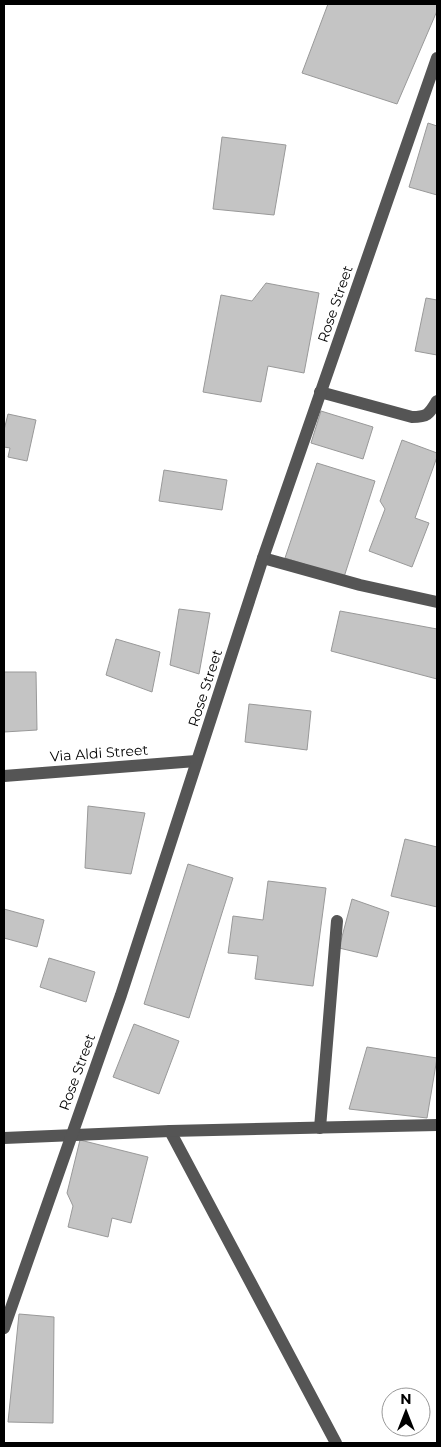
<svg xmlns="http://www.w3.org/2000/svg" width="441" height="1447" viewBox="0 0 441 1447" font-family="Montserrat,sans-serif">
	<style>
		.building { fill: #c4c4c4; stroke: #999 }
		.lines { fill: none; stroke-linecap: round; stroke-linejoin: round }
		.minor { stroke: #555; stroke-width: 12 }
		.labels { text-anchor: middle; stroke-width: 4; stroke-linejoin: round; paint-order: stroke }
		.street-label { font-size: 14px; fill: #000; stroke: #fff }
	</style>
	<rect width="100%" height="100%" fill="#fff"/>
	<g class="building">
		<polygon points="328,4 437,4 437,11 397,104 302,73"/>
		<polygon points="428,123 437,126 437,195 409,187"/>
		<polygon points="222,137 286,145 274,215 213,209"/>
		<polygon points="266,283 319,293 304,373 268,366 261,402 203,392 221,295 252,301"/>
		<polygon points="426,298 437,300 437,355 415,351"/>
		<polygon points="321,411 373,427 363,459 311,443"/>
		<polygon points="8,414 36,420 27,461 8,457 10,448 4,447 4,430"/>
		<polygon points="402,440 437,453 437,457 415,518 429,523 412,567 369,551 385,509 380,501"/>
		<polygon points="317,463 375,481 344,577 285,558"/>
		<polygon points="164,470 227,480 222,510 159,501"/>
		<polygon points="179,609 210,613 199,674 170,665"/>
		<polygon points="340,611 437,629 437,679 331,651"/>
		<polygon points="116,639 160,652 152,692 106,675"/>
		<polygon points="4,672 36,672 37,730 4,732"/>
		<polygon points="249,704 311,711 307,750 245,742"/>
		<polygon points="88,806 145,813 131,874 85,868"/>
		<polygon points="405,839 437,847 437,907 391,896"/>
		<polygon points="188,864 233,878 189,1018 144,1004"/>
		<polygon points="268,881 326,888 313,986 255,979 258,956 228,953 233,916 263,920"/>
		<polygon points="352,899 389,912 377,957 339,948"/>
		<polygon points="4,909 44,920 37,947 4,938"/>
		<polygon points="49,958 95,972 86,1002 40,987"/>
		<polygon points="134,1024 179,1041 159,1094 113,1077"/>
		<polygon points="367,1047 437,1058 427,1118 349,1109"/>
		<polygon points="80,1140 148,1157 131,1223 112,1218 108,1237 68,1227 73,1206 67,1193"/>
		<polygon points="19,1314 54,1317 53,1423 8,1422"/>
	</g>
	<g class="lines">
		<g class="minor">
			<path d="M320,392L412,417C428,417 429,414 437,401"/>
			<polyline points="263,558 360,585 437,602"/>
			<polyline points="4,776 196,761"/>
			<polyline points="320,1128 337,921"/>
			<polyline points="170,1131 336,1443"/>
			<polyline points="4,1138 170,1131 437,1125"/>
			<polyline points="4,1328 121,995 263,558 437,58"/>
		</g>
	</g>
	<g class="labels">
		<g class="street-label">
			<text transform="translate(335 304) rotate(-71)" y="5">Rose Street</text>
			<text transform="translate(205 688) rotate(-72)" y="5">Rose Street</text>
			<text transform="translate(99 753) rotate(-4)" y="5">Via Aldi Street</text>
			<text transform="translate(77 1072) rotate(-70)" y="5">Rose Street</text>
		</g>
	</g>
	<rect width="441" height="1447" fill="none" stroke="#000000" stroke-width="10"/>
	<g transform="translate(406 1412)"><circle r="24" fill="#ffffff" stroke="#999999"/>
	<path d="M0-4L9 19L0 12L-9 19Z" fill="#000000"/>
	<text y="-8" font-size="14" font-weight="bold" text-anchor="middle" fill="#000000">N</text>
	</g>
</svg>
